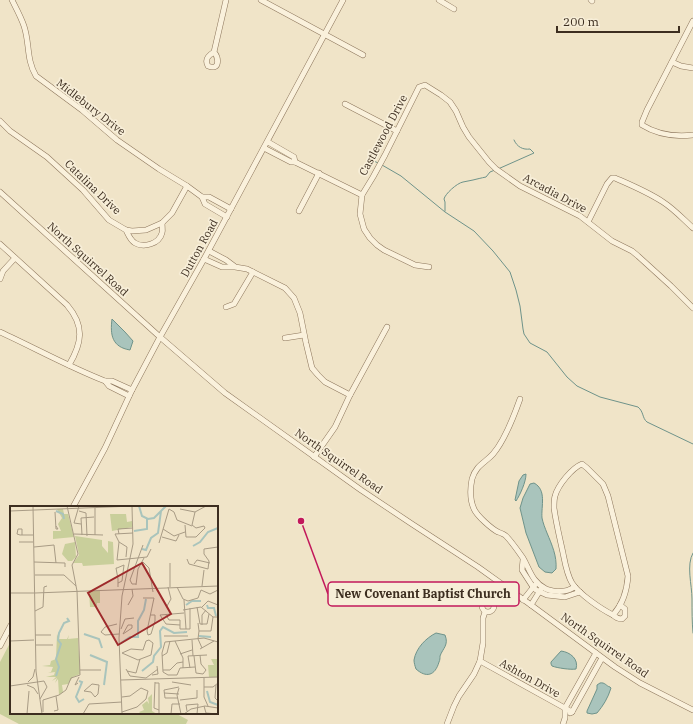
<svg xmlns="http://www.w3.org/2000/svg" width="693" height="724" viewBox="0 0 693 724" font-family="'IBM Plex Serif',serif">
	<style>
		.green { fill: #c9cf9b }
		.water { fill: #a9c4bc; stroke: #6f938a }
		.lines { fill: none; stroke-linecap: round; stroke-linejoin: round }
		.stream { stroke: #6f938a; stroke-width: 1 }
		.minor-casing { stroke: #8d765c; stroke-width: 6 }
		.minor { stroke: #faf1dc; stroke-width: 5 }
		.labels { text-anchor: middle; stroke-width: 3.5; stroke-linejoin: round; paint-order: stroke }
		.street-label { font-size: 11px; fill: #3d2e20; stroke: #f7eed8 }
		.inset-river { fill: none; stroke: #a9c4bc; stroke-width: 2 }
		.inset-road { fill: none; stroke: #a89b85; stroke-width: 1 }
		.view { fill: #9e2a2b; fill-opacity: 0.15; stroke: #9e2a2b; stroke-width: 2 }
		.inset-edge { fill: none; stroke: #3d2e20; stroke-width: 2 }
		.leader { fill: none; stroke: #c2185b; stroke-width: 1.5 }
		.callout-dot { fill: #c2185b; stroke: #f7eed8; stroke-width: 1.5 }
		.callout { fill: #f7eed8; stroke: #c2185b; stroke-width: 1.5 }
		.callout-label { font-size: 12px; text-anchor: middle; font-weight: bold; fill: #3d2e20 }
	</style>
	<rect width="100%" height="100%" fill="#f0e4c8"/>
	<polygon class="green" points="11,641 11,713 175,713 188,720 186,724 19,724 0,714 0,662"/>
	<g class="water">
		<path d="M112,319L125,332L133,341L130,350C112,347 110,335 112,319Z"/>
		<path d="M526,474C526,482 520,495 516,501L515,500L519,481L523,475Z"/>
		<path d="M534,483C547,490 541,506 542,518C543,523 545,528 547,533C552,545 557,556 556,569L552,573L545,572L539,567L526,533L520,508L523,498L530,484Z"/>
		<path d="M436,633L445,635C449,645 443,648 440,656C440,658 440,660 439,662C435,676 426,678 416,669C415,666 414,663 414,660C416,648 426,638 436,633Z"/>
		<path d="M561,651C570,652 579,659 576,669C571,670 557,668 552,666L551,664V662Z"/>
		<path d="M600,683C605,682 606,686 610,687L611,688C608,698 603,706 597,713L592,714L587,713V711L597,689V685Z"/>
	</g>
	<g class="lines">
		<g class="stream">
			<polyline points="372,160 378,163"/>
			<path d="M382,165L401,176L445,212L474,231L493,251L510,272L516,290L520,306L523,329L524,334L530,343L547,352L567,377L577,386L600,397L638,407C644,412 642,418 647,422L693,444"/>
			<path d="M498,169L534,153L530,149C523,150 517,147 514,140"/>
			<path d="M445,211V202L444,199C445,194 457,183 463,182C466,181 470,181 473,180C477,179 481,178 486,177L490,172L495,170"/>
			<path d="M693,553C686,565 692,585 692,599C692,611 692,622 693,633"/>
		</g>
		<g class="minor-casing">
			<g id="minor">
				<path d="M12,0C16,8 21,17 24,26C30,44 26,59 36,76L82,110L117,140L159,169L187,186L202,197L205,204L227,217"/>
				<polyline points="261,0 363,55"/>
				<polyline points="439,0 454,9"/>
				<polyline points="591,0 592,1"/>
				<path d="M693,21L647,110L642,122V125C658,135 675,137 693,135"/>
				<path d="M214,52C219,58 220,71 208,66C204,59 209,55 214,52L226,0"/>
				<polyline points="672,62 681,66 693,68"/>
				<polyline points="345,104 397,131"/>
				<polyline points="0,121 10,131 47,157 83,190 109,220 126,230 132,231 146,230 162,223 172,213 187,186"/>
				<polyline points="268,142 294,157 295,162"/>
				<polyline points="264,148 291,162 295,162 362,195"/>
				<polyline points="0,192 160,337 225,393 361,490 412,524 478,567 531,605 615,667 640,683 693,710"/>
				<polyline points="202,197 209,197 231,209"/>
				<polyline points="299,211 319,173"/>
				<path d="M588,222L607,184L612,178H615C631,185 648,192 663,202C674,209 683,219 693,228"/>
				<path d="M126,230C128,234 130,240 135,243C144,248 159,244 162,233C163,230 162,226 162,223"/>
				<path d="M0,244L67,305C85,326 82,343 69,365"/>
				<polyline points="209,251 226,260 234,266"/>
				<polyline points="204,259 222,267 235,267 247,269 285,288 294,298 300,313 306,343 312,368 318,375 325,382 350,395"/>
				<polyline points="429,267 415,265 384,250 377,245 370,238 364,229 360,214 362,195 373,177 385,155 419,87 425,85 441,95 450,102 456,111 463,127 469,137 489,162 496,169 520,186 580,216 612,241 632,251 638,256 671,286 693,308"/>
				<polyline points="0,279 3,271 15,258"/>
				<polyline points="226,307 234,304 253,272"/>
				<path d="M0,332C35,348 69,367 105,381"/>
				<polyline points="285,338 304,335"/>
				<polyline points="129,396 109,386 105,381 112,381 132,390"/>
				<path d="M520,399C514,416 505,440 493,454C485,463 476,465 472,479C470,489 470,500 474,509C477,516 492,529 498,532C501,533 504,534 506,536C512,542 518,551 523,558C530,570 532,582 546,589C550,591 559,592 564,591C568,591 572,588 575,587"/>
				<polyline points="314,457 335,427 350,395 387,327"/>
				<path d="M582,464L587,468L603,484L608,496L628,576C627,590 623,604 613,615C601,609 579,594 572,583C567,575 565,563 563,553C560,539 556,523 554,508C554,505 554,499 555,496C558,485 572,468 582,464Z"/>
				<polyline points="73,507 105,448 132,390 160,337 204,259 343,0"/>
				<polyline points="523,560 522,570 533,587 536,590 547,595 565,597 580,592"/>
				<circle cx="488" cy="606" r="6"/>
				<polyline points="523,600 535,585"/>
				<polyline points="531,605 541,589"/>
				<path d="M613,615C616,618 618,619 622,619L625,616V609L620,605"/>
				<polyline points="0,646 11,625"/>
				<polyline points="480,661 572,712"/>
				<polyline points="570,713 572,712 602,658"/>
				<polyline points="447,724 454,706 459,696 474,674 480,661 483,643 483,618 485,612"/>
				<polyline points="563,724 565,718 565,708 596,653"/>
			</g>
		</g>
		<use href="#minor" class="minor"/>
	</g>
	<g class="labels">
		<g class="street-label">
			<text transform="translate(91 107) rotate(38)" y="4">Midlebury Drive</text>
			<text transform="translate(383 135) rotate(-62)" y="4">Castlewood Drive</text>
			<text transform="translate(93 187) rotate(44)" y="4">Catalina Drive</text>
			<text transform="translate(555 193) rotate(28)" y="4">Arcadia Drive</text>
			<text transform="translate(199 248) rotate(-61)" y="4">Dutton Road</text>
			<text transform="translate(88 259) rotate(42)" y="4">North Squirrel Road</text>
			<text transform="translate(339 461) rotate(35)" y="4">North Squirrel Road</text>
			<text transform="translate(605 645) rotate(35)" y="4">North Squirrel Road</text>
			<text transform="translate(530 678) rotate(29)" y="4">Ashton Drive</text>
		</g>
	</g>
	<g transform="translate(10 506)">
		<rect width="208" height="208" fill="#f0e4c8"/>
		<path d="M47,3H53L54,8H58L64,31L43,33V25H51L48,18L52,12ZM100,8H116L117,16L122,15V21L102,25ZM65,30L92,34V40L98,47V35L103,36L104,58L73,60L72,57H63L69,49ZM65,36L66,51L62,55H58L52,48L55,38ZM79,85H90V97H87V101H80ZM47,128L49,133H57L59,129L58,133L68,132L70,168L63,171L58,178L52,179L53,186L49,189L48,173L45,177L47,172L42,175L46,171H36L44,169L45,166L38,167L41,166L43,161L32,160L40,159L41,155L46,153ZM201,153H207L208,171H199L198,159H204ZM142,188V205L147,208H131L129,206L134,204L132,199L137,195L139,198L138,192Z" fill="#c9cf9b"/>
		<path class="inset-river" d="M129,0L132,10L138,13L144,12L156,0M46,5L53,8L54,13M124,25L137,23V13M183,40L190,36L198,26L208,22M132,43L136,44L141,32L148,27L151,5M176,99L182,95H191M197,99L198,102H204L206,110M74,128L89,133L92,142M189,130L201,131M111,137L120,131H128V115L134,104L136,93M80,149L97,156L94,179M132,165L143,156L144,150L151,141L150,125L153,121L164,127L177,126M46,170L49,161L46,153L51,138L48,134L49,127L54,117L59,115L57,112M69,175L72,176L66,191L69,196L74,193M197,185L200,196L208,199"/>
		<path class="inset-road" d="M23,0L26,165L32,208M69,0L64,17L71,18M85,2V29M159,3L164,6L167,14L182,20M170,3L185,6M0,5L123,0M69,5L76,7L77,30M45,6L46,23H48L46,20M185,6L196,0M175,19L176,31H186L195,22L194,20L186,22L182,19M182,19L185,6M153,23L164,30L175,26M123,27L105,28L109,36L107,54L137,51L141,43M64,28L93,29M109,28L108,23L123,22M12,29V23H8L7,28L10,29H23M72,29L71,12L84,11M152,31L166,35L169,29M9,36H23M109,36L117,41L116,51M149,37L159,3M24,41L44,39L46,57M177,53L179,58L198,63L199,55L194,48V43L208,41M24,56L55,57V61M133,56L139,62L143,86M184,58L187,54L200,57M25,69H54L66,80M108,77L112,75L114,59L107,62H106L108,73V81M126,78H122L120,74L133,39M126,79L128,63L134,52M192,80L194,64M160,81V57M167,81L173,93L178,95L188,92L191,84L200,88L208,84M0,87H25M25,87L208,80M133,92H144L137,125L138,129L141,128L145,115V109H140M174,94L176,123M118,99L123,90L122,83M157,100L161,93L158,81M187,101L190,118H197L199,108M192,101L198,95L208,99M173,104L191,101L203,111H208M25,105L33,101L34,81L37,80M156,109L159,114H170V123H180V102M188,117L189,125H201L203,111M107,118L95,121L91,126L95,129L109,128M118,119H122V122L113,128ZM170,119L156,118L150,109L174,107M192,119V109L196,104M111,123L115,113L124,112M189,125L188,133L192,142M25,129H41M154,130H178M139,134L143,137L141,149L128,154L112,147L121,143L133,144L136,135ZM182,134L183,150M0,135L24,134M165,135L173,152V162M155,136L194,132L208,136M155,136L152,147L153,166L158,169M26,139H43M190,143L204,135M170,148L182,144M152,150L157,147L160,135M184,150L186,167L193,168L196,164L191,158L190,149M180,162L178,150L197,149M116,163L120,170L136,172L148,163M70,164H91M153,164H160L167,157L173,156M117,165L126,167L130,153M142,169L148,168L147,160M158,169H167L170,162L185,161M194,172V191L198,200M111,174L208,171M18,176L23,171L25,163M145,176L144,202L149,204M162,176L181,179M68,177L65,179L69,171M145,177H149V208M82,178L89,179L88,188L85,191L81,186L74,185ZM17,179L24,182L28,188M206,179L205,192L208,195M0,180L34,175L37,181L30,193M194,181H203L208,177M169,182L167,189L171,208M154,187L169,188M112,191L120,190L131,182L138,185L136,193L127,201L112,206M168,192H155L154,184L169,181M170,194L187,192V184M194,200L196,207L208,208M44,205L48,204L46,190M177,205L176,199L188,198L187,208M33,206V194L49,189L56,184L61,172L70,169L67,85L62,59L68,48L57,0M17,208L19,185M73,208L79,198L112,196M112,208L109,132L112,90L123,38L122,0M161,208L162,198H170M174,208L181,203L195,200L208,202"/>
		<path class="view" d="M132,57L161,108L108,139L78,87Z"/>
		<rect width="208" height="208" class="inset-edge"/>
	</g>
	<path class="leader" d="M301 521L328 594"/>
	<circle class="callout-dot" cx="301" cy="521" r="4"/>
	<rect class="callout" x="328" y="582" width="191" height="24" rx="4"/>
	<g class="callout-label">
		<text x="423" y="598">New Covenant Baptist Church</text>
	</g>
	<path d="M557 26v6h122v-6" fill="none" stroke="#3d2e20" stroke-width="2"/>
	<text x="563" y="26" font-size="12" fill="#3d2e20" stroke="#f7eed8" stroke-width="3" paint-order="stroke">200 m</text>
</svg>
